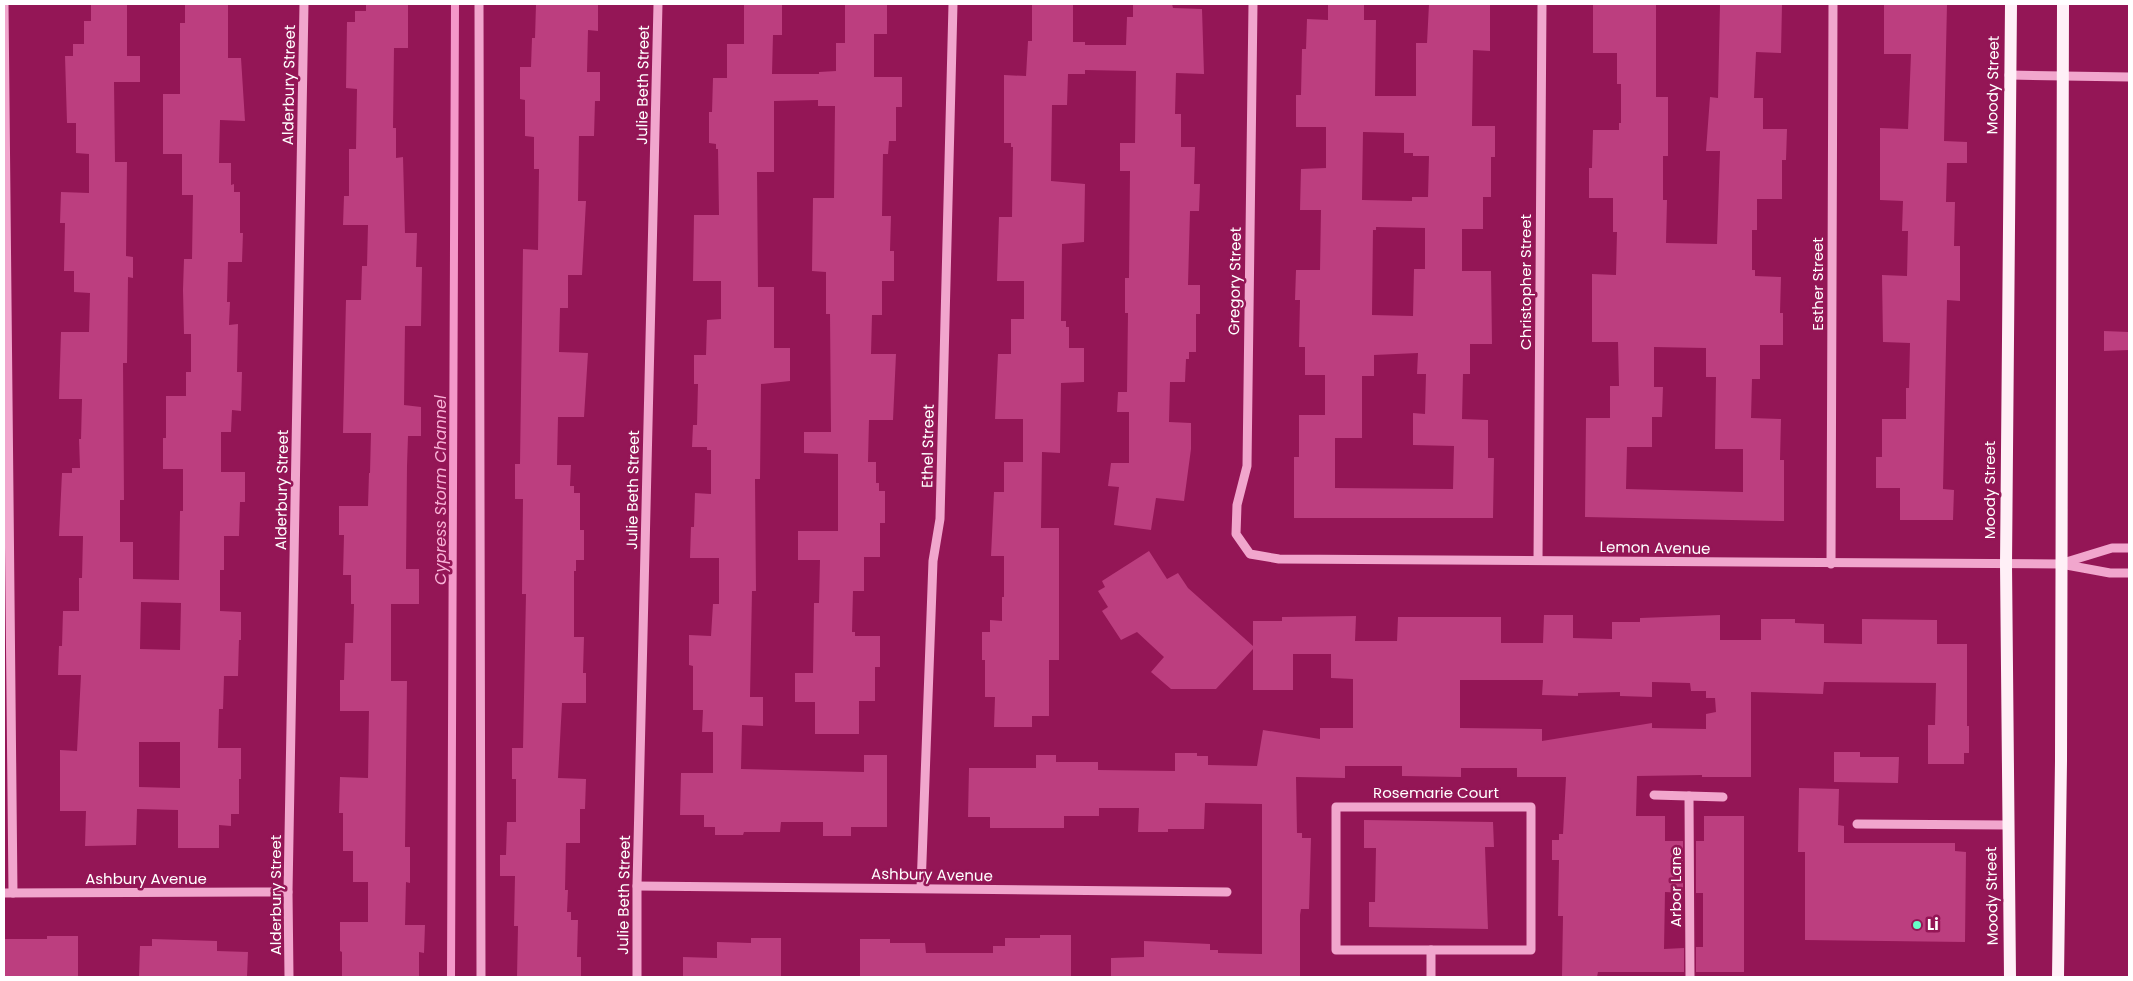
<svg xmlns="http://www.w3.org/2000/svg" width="2133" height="981" viewBox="0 0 2133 981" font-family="Poppins,sans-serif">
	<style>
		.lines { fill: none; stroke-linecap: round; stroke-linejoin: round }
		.stream { stroke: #f498c9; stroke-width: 8 }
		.building { fill: #bc3e7f; fill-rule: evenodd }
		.minor { stroke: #f1a6cd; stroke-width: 9 }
		.major { stroke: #fff0f7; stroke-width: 12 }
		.poi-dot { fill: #66ffc8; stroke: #941656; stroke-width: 2 }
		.labels { text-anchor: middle; stroke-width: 5; stroke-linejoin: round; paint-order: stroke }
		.street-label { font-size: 15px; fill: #fff; stroke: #941656 }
		.poi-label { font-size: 15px; font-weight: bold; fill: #fff; stroke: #941656; text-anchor: start }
		.water-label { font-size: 16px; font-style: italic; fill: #f8b2d7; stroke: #941656 }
	</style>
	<rect width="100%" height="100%" fill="#941656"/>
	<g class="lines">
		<polyline class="stream" points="451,977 455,4"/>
	</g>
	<g class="building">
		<path d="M91,4H127V56H140V82H114L115,162H127L126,256L133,257V278L128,277L127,363H123L124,500H120V542H133V579L179,580L180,511H183V469H163V438H166V396H186V372H191V334H184L183,290L184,259H192L193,195H182V154H163V94H180V23H185V4H228V58H241L245,121L220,120L219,163H231V185L234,184V192H240V233H243L242,262H228L227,302H230L229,325L238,324L237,372H242L241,411L232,410L231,432H221V472H245V502H240L239,536H224V570H220V611L241,612V640H239L238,676H224L223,709H219L218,748H241V779H239V814H231V826L219,825V848H178V810L137,809L136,845L85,846L86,811H60V750L77,751L81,675H58L59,646H62L63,611H79V578H82L83,536H59L62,473H72V468H80L79,439H81L82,399H59L61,332H89L90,293L74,292V271H64L65,223H60L61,192L89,193V154L76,153V123H67L65,56H73V44H84V21H91ZM141,602L181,603L180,650L140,649ZM139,742H180V788L139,787Z"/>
		<polygon points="366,4 408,4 408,48 394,48 393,128 396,128 396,158 403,157 405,233 417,233 416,267 422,267 421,326 405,326 404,405 421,407 421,436 408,436 407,466 406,569 419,569 419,604 391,604 391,681 407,681 405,847 410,847 410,883 406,882 405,925 425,925 424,953 419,952 419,977 342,977 342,952 340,951 340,922 368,922 368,882 353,882 353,851 343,851 343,813 339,813 340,777 368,778 369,711 340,711 340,680 344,680 345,643 353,643 354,604 351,604 351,575 343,575 344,535 339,535 339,506 368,506 369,473 370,473 371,433 343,433 346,300 361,300 362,266 367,266 368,225 343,225 344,196 349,196 349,149 356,149 357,89 346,88 347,22 355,22 355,11 366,11"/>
		<polygon points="536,4 598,4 598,31 588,30 587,72 600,72 600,101 595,101 594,136 579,136 578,201 586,201 582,275 568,275 568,308 560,308 559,352 588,353 584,417 558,417 557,465 571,465 570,486 574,486 574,493 580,493 580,530 584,530 584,560 576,560 576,571 574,571 574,637 584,637 583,673 586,673 586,703 562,703 558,778 586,779 585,809 580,809 580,843 566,843 565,890 568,890 567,912 571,912 571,920 578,920 577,957 581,957 581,977 517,977 518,926 514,926 515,876 500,876 500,855 506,855 507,822 516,822 516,779 512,779 512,748 523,748 526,594 522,594 523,499 515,499 515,464 520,464 523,249 538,250 539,169 534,169 534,137 525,136 525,100 520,99 520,67 531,67 532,38 535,38"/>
		<polygon points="744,4 782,4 782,35 773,35 772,74 819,74 819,72 836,71 836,43 845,43 845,4 887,4 887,34 874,34 874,77 902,77 902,107 896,107 896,141 889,141 888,154 883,154 882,216 891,216 890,251 894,251 894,281 882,281 882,315 872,315 871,354 896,354 893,420 869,420 868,462 876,462 876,483 879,483 879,491 885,491 885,523 880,523 880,557 864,557 864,591 853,591 852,632 855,632 855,636 880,636 880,667 875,667 875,701 859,701 859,734 815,734 815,702 795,702 795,673 813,673 814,603 819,603 820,560 798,560 798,531 838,531 838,454 804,453 804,432 831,432 830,314 826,314 826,272 812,271 813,198 834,198 835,106 818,106 818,100 774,101 774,172 757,172 758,287 774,287 774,348 790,348 790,381 761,384 760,479 755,479 756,591 752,591 750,697 763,697 763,726 742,725 741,769 864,772 864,755 887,755 887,827 851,827 851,836 823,836 823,822 781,822 780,832 744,832 743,835 715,835 715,827 704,827 704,815 680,815 681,773 713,773 713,732 702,732 703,710 693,710 693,666 689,665 689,635 711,636 713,604 719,604 719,558 690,558 691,527 694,527 695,493 711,494 711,450 707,450 707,447 692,447 693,425 697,425 698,384 694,384 694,355 706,355 707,320 721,319 721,281 693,281 694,215 719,215 718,149 716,149 716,144 709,143 709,112 712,112 713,78 727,78 727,44 744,44"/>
		<polygon points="1032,4 1073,4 1073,42 1085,42 1085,45 1126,45 1127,17 1133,17 1133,4 1172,4 1173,8 1202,9 1204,74 1176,73 1175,114 1181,114 1181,147 1195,147 1194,184 1200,184 1199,211 1190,211 1188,285 1200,285 1200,314 1196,314 1196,352 1189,352 1189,359 1186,359 1185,382 1170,382 1169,422 1191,423 1191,449 1184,501 1156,498 1151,530 1114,525 1119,487 1108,486 1111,463 1129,463 1129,412 1117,412 1118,392 1127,392 1128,313 1125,313 1125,278 1129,278 1130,171 1120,171 1120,143 1135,143 1136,71 1085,70 1085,74 1068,74 1067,105 1052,105 1051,181 1085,184 1084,242 1062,244 1061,321 1066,321 1066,327 1069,327 1069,348 1084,348 1084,382 1061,383 1060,453 1042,452 1041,528 1059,528 1059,660 1049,660 1049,716 1032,716 1032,727 994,727 995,697 985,697 985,660 982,660 982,632 990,632 990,620 1002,621 1002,597 1004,597 1004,556 991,556 994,492 1004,492 1004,462 1023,462 1023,419 995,419 998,354 1011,354 1011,319 1024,319 1024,281 997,281 999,217 1012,217 1013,147 1011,147 1011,143 1004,143 1004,75 1026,76 1028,41 1032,41"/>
		<path d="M1328,4H1364V20H1376L1375,96H1416V43H1427L1429,4H1490V51L1473,50L1472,126H1495V157H1491V197H1483V229H1462V271H1491L1492,344H1470V374H1463L1462,419L1488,420V458H1494L1493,518H1294V457H1299V415H1325V375H1305V347H1299L1300,300H1295L1296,270H1320L1321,210H1300L1301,169L1326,168V127H1296V95H1301L1302,49H1306L1307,19L1328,20ZM1363,132L1404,133V153H1413V156H1429L1428,197H1412V201L1362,200ZM1376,227L1425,228V269H1414L1413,316L1372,315L1373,230H1376ZM1418,353L1417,374H1426L1425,414L1413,413V445L1454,446L1453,489L1335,488V438H1362V376H1374V355Z"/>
		<path d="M1593,4H1656V97H1668V156H1663V200H1667L1666,243L1717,244L1720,151H1706L1710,97L1718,98L1720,4H1782L1781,53L1756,52L1754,98H1763V129H1787L1786,160H1782V199H1757V230H1752V270H1755V276L1781,277L1780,313H1783V345H1760V379H1752L1751,418L1781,419L1780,460H1784V521L1585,517L1586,418H1610V386H1619L1618,342H1592V274L1616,275L1617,232H1613V198H1589V168H1592L1593,130H1619V123H1621V84H1617V53H1593ZM1654,347L1706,348V377H1716L1715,449H1743V492L1626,489L1627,447H1652V417H1662L1663,387H1654Z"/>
		<polygon points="1884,4 1947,4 1944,141 1967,142 1967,163 1947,163 1946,202 1955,202 1954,246 1960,246 1960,301 1947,300 1943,489 1954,490 1953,520 1900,520 1900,488 1876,488 1876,457 1882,457 1882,419 1906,419 1906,388 1909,388 1910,343 1883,342 1882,275 1907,276 1908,231 1902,231 1903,201 1880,200 1880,128 1908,129 1911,54 1884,54"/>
		<polygon points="2104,331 2129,332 2129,350 2104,351"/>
		<path d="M1149,551L1167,579L1178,573L1188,588L1253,646V621H1282V617L1356,616L1355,641H1397L1398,617H1501V643H1543L1544,615H1573V638L1612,639V622H1640V618L1720,615V640H1761V619H1795V623L1824,624V643L1862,644V619L1937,620V644H1967V726H1969V753H1964V764H1928V725H1935L1936,683L1824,682L1823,694L1751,692V777H1702V775L1637,776L1636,816H1665V841H1683V893L1665,892L1664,949L1684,948V972H1598L1597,977H1562L1563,916H1558L1559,860H1552V840H1559V834H1563L1566,777H1517V768H1461V777L1402,776V766H1345V778L1296,777L1297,833H1302V838H1311L1309,909H1301L1300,915V977H1111V958L1144,957V941L1210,944V950H1218V953L1262,954V804L1205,803L1204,829H1168V832H1138L1139,808H1099V816H1064V828H990V817H968L969,768H1036V755H1056V762H1098V770L1175,771V753H1197V756H1208V765L1257,766L1263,730L1320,739V728H1353V679L1331,678V654H1293V690H1253V649L1216,689H1171L1151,672L1164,657L1137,632L1121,640L1102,611L1108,607L1098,591L1105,587L1102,581ZM1460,680H1543L1542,695L1578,696V693L1620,692V696L1652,697V682L1690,683L1691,691H1706V698H1715L1716,712L1706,714V729L1652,728V723L1542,741V729L1460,728Z"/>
		<polygon points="1834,752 1860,752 1860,757 1899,757 1898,783 1834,782"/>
		<polygon points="1799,788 1839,789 1838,825 1844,826 1844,843 1955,843 1955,851 1966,852 1965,942 1805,940 1805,852 1798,852"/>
		<polygon points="1704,816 1744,816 1744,972 1696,972 1696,947 1703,947 1703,893 1696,893 1696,841 1704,841"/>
		<polygon points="1364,820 1493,822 1494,847 1485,847 1488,929 1369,927 1369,902 1375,902 1376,848 1364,848"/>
		<polygon points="1040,935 1071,935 1071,977 860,977 860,939 890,939 890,943 925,943 926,953 993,953 993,946 1005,946 1005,938 1040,938"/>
		<polygon points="47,936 78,936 78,977 4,977 4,939 47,939"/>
		<polygon points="751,938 781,938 781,977 683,977 683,957 717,958 717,942 751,943"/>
		<polygon points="152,939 217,941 217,951 248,952 247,977 139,977 140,946 152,946"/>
	</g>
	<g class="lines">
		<g class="minor">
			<polyline points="4,4 13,893"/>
			<polyline points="479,4 481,977"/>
			<polyline points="1253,4 1247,466 1237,505 1236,534 1250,554 1279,559 2061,564 2110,573 2129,573"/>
			<polyline points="2009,75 2129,77"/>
			<polyline points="1538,560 1542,4"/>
			<polyline points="2063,563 2112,548 2129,548"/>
			<polyline points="1831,564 1833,4"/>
			<polyline points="1654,795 1723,797"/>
			<polyline points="1689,796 1690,977"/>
			<rect x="1336" y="807" width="195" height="143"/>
			<polyline points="1857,824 2007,825"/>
			<polyline points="637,886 1227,892"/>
			<polyline points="921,888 933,561 940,519 953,4"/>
			<polyline points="4,893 288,892"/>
			<polyline points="289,977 288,892 304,4"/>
			<polyline points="637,977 637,886 658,4"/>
			<polyline points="1431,977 1431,950"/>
		</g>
		<g class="major">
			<polyline points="2010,977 2006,564 2011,4"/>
			<polyline points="2058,977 2061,761 2063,4"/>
		</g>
	</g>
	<circle class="poi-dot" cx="1917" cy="925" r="5"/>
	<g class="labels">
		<g class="street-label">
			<text transform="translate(289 85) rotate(-89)" y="5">Alderbury Street</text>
			<text transform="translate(643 85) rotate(-89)" y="5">Julie Beth Street</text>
			<text transform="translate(1993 85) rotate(-89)" y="5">Moody Street</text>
			<text transform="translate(1235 281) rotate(-89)" y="5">Gregory Street</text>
			<text transform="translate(1526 282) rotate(-90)" y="5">Christopher Street</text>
			<text transform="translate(1818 284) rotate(-90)" y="5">Esther Street</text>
			<text transform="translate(928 446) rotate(-89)" y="5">Ethel Street</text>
			<text transform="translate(282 490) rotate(-89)" y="5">Alderbury Street</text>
			<text transform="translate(633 490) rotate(-89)" y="5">Julie Beth Street</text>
			<text transform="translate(1990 490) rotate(-90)" y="5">Moody Street</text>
			<text transform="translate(1655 548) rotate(1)" y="5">Lemon Avenue</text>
			<text x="1436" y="798">Rosemarie Court</text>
			<text transform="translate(932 875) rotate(1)" y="5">Ashbury Avenue</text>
			<text x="146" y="884">Ashbury Avenue</text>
			<text transform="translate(1676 887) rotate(-90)" y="5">Arbor Lane</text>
			<text transform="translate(276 895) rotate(-90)" y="5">Alderbury Street</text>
			<text transform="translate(624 895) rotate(-89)" y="5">Julie Beth Street</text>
			<text transform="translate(1992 896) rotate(-91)" y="5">Moody Street</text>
		</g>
		<g class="poi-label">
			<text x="1927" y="930">Li</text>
		</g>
		<g class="water-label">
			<text transform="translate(440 490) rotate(-90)" y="6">Cypress Storm Channel</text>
		</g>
	</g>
	<rect width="2133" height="981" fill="none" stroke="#ffffff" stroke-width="10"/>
</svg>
